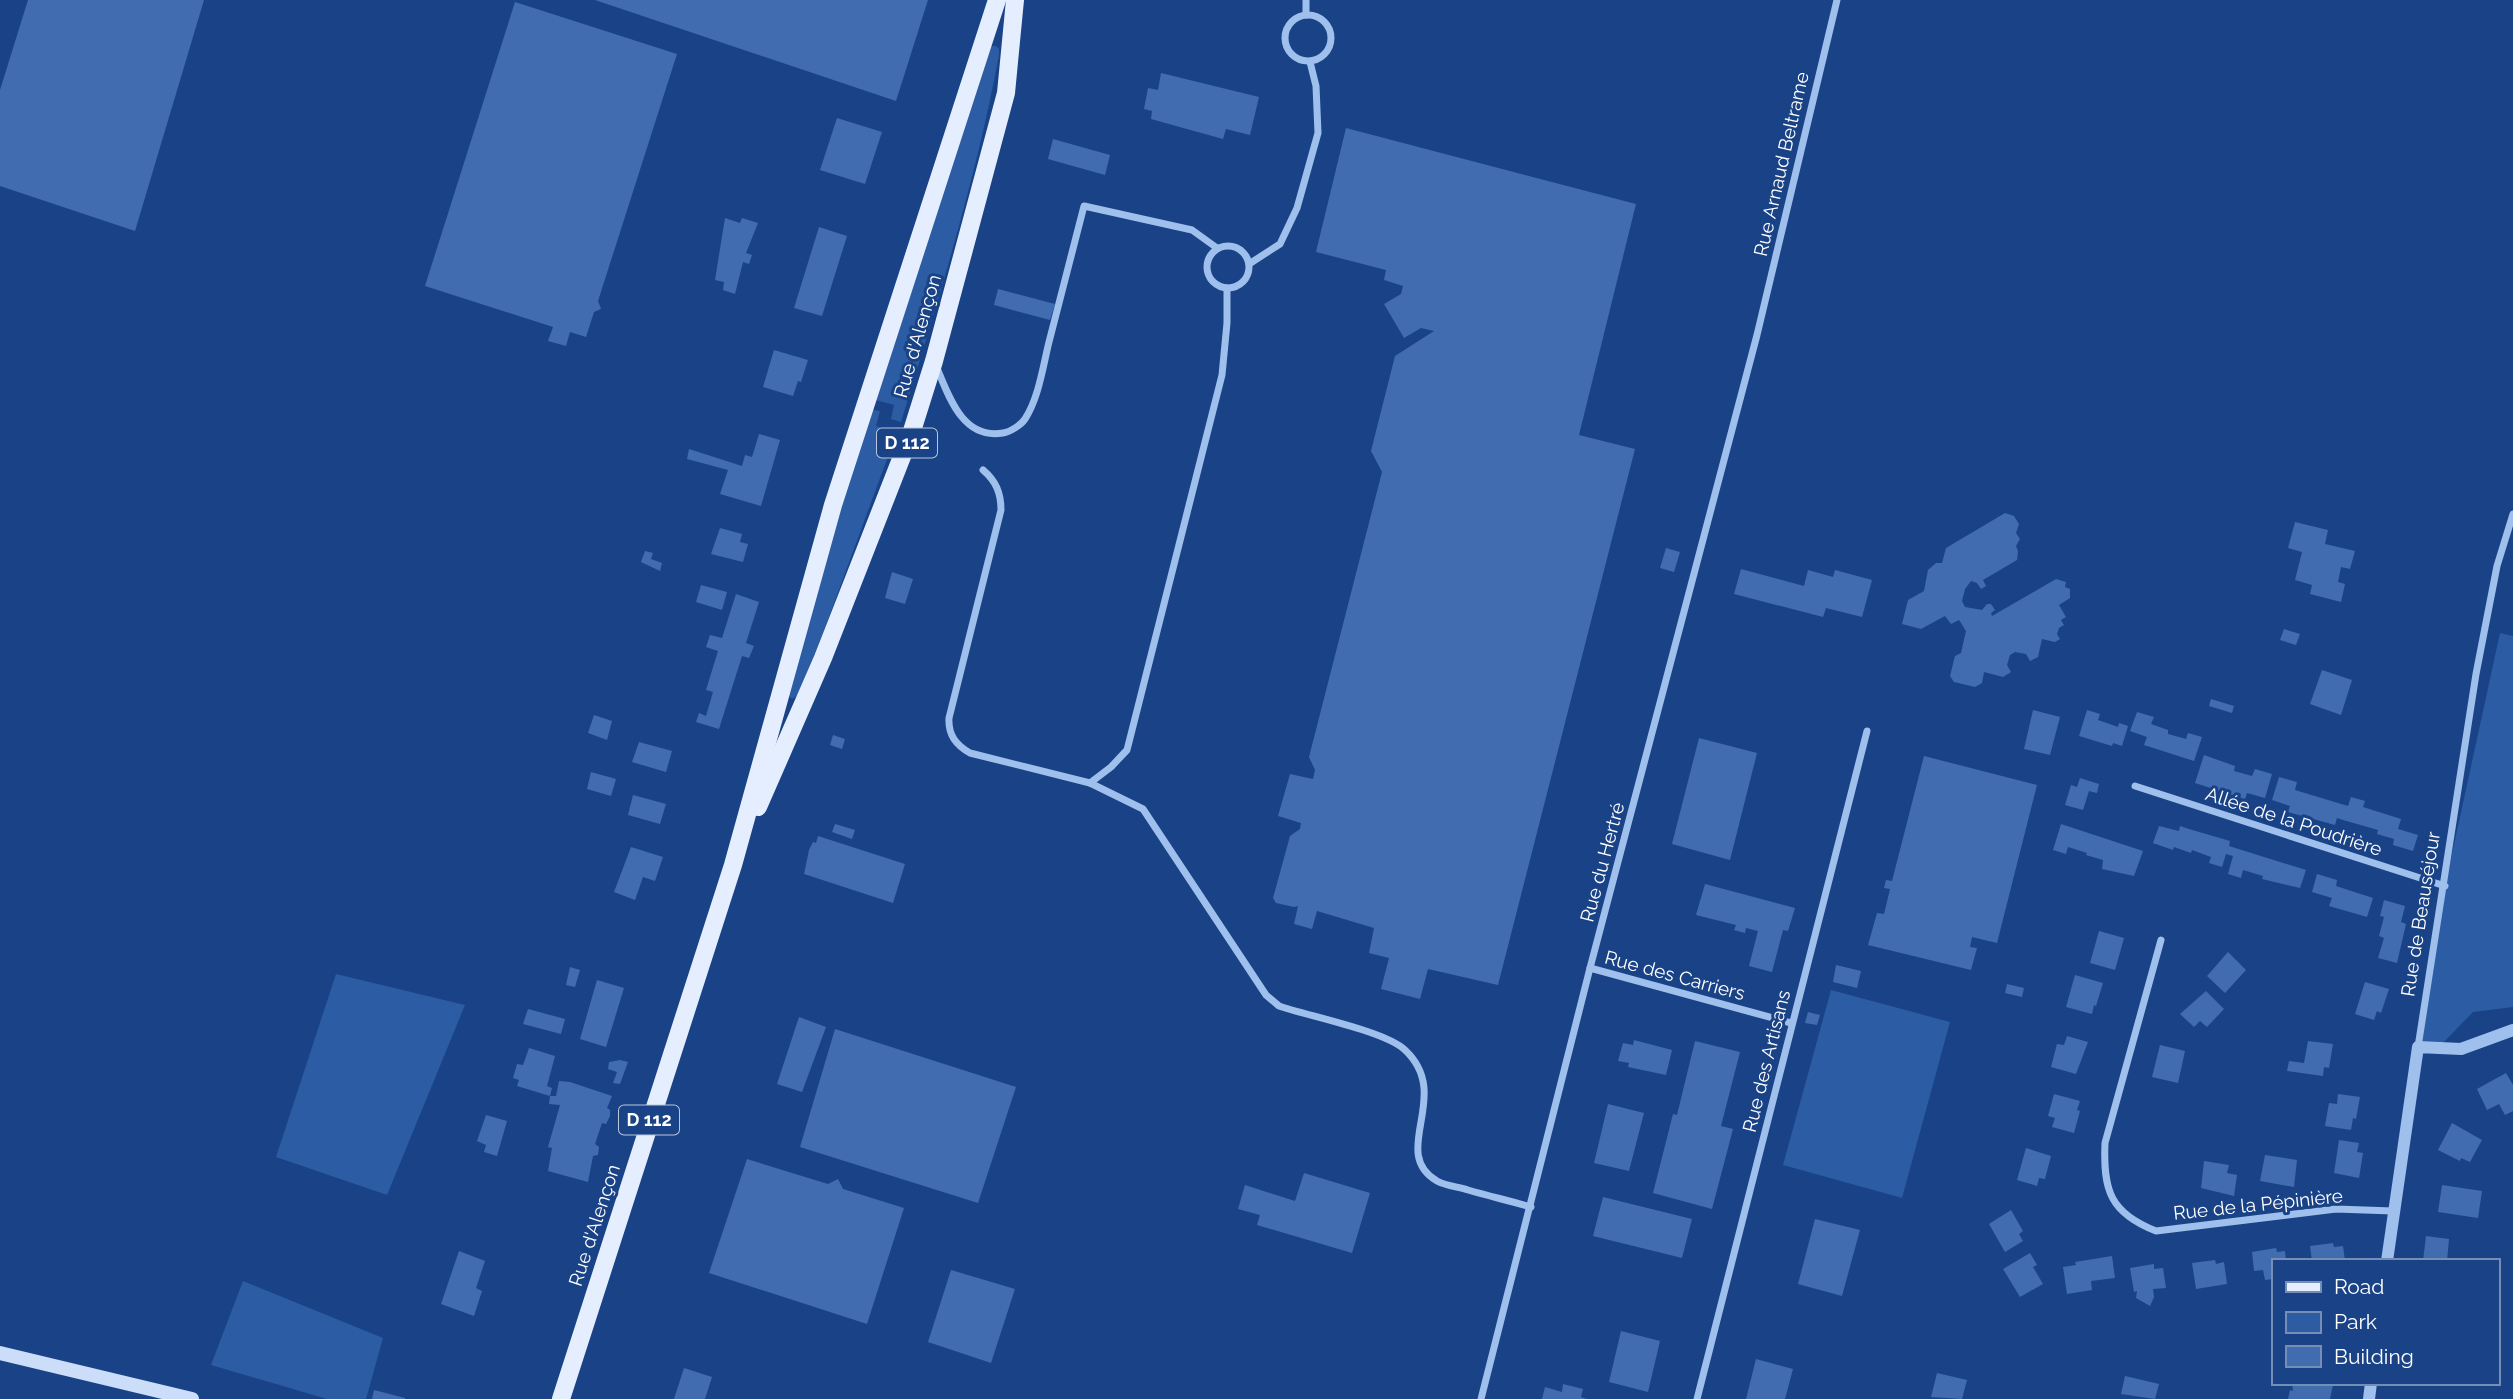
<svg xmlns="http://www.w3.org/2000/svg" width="2513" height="1399" viewBox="0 0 2513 1399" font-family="Raleway,sans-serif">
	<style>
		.green { fill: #2b5ca4 }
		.building { fill: #416db0 }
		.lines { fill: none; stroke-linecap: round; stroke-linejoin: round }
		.minor { stroke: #9fbfec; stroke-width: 7 }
		.tertiary { stroke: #9fbfec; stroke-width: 12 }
		.secondary { stroke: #ccddf9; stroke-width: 14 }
		.primary { stroke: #e5eeff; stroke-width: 18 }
		.labels { text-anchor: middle; stroke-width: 6; stroke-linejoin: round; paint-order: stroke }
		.shield { fill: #194386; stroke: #bac7db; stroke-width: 2 }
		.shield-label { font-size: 18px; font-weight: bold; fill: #fff }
		.street-label { font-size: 19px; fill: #fff; stroke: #194386 }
	</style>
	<rect width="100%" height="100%" fill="#194386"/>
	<g class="green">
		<path d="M996,46L999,49V55C976,179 938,301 901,422L891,419L894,405L872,399L984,47Z"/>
		<polygon points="868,409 880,411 876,426 897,432 801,693 792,699 784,691"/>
		<polygon points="2500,633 2513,636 2513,1007 2473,1012 2440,1046 2418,1047 2445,886"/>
		<polygon points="336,974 465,1005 387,1195 276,1157"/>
		<polygon points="1831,990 1950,1022 1902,1198 1783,1165"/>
		<polygon points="243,1281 383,1338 366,1399 327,1399 211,1365"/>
	</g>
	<g class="building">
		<polygon points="28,0 204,0 135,231 0,186 0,90"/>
		<polygon points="595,0 928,0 896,101"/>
		<polygon points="515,2 677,54 598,301 601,309 594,312 586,337 570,332 566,346 548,341 553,327 425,286"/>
		<polygon points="1161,73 1259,97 1250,135 1226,129 1223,139 1151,119 1152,111 1144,109 1148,88 1158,90"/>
		<polygon points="837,118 882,132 865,184 820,170"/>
		<polygon points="1346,128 1636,204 1579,435 1635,449 1498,985 1428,969 1420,999 1381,989 1389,958 1369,953 1374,928 1317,911 1312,929 1294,924 1298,906 1294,907 1276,903 1273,898 1290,836 1300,829 1301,823 1278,816 1290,774 1313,779 1315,770 1309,757 1382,472 1371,451 1395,356 1434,331 1421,328 1404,338 1384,304 1401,294 1403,286 1384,280 1386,270 1316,252"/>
		<polygon points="1053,139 1110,155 1105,175 1048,159"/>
		<polygon points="725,218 740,223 742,218 758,223 746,253 752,255 749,264 743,262 735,294 723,290 724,282 715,280"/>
		<polygon points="819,227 847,236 822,316 794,308"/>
		<polygon points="998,289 1055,304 1050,320 994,305"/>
		<polygon points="774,350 808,360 801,382 798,381 793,396 763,387"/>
		<polygon points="759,434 780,440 761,506 720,494 728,470 687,459 689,449 742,466 745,455 752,457"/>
		<polygon points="2005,513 2014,516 2019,524 2016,533 2020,539 2016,546 2018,551 2017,560 1983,580 1986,586 1981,589 1977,583 1971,581 1965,589 1962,601 1965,607 1982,610 1987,604 1991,604 1995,610 1991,613 1992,616 2056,579 2066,582 2065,587 2070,589 2070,598 2059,605 2066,617 2061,620 2064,625 2059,628 2057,634 2060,639 2055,642 2042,639 2038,657 2030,661 2026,654 2015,652 2010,655 2007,665 2011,672 2003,677 1984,672 1982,683 1975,687 1954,682 1950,676 1955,656 1961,653 1966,631 1959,620 1951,624 1945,616 1921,629 1902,624 1908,600 1924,591 1928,570 1936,563 1942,563 1946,548"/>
		<polygon points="2295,522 2328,530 2325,544 2355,551 2350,569 2341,567 2338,582 2345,584 2341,602 2310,594 2312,585 2295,580 2302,552 2288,548"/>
		<polygon points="720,528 742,534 740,542 748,544 743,562 711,554"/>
		<polygon points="1666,548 1680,552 1674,572 1660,568"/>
		<polygon points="645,551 653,553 651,559 662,563 660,571 641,562"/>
		<polygon points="1741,569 1804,586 1808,570 1833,577 1835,570 1872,580 1862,617 1826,608 1823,617 1734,594"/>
		<polygon points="892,572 913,579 905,604 885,598"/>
		<polygon points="701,585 727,592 722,610 696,602"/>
		<polygon points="736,594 759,602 746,643 754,646 749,658 742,656 719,729 696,722 699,713 706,716 713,692 706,690 718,651 706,647 710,635 722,638"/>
		<polygon points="2284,629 2300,634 2296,645 2280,640"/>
		<polygon points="2322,670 2352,680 2341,715 2310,704"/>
		<polygon points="2211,699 2234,706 2232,713 2209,706"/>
		<polygon points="2033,710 2060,717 2050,755 2024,749"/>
		<polygon points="2087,710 2100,714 2098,720 2118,727 2119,723 2128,726 2122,746 2113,743 2112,746 2079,736"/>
		<polygon points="2137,712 2154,717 2151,724 2168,730 2168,734 2186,739 2188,733 2202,737 2194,761 2144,745 2147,737 2130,731"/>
		<polygon points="594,715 612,721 607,740 588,733"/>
		<polygon points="833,735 845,739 842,749 830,745"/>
		<polygon points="1699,738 1757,753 1730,860 1672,844"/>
		<polygon points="639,742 672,751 666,772 632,762"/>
		<polygon points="2204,755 2235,766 2234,771 2252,776 2255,769 2272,774 2265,798 2247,793 2245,799 2195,783"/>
		<polygon points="1924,756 2037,785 1997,943 1972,937 1970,947 1977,948 1971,970 1868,945 1877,913 1884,914 1890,889 1884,888 1886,880 1892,881"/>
		<polygon points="591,772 616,779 611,796 587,789"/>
		<polygon points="2279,777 2297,782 2295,790 2348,806 2351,797 2365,801 2363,807 2401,819 2398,829 2418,835 2413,851 2393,845 2394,839 2377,834 2378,830 2343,820 2337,818 2335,825 2288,812 2290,806 2272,800"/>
		<polygon points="2080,778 2099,784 2097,793 2089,791 2083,810 2065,805 2071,785 2077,787"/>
		<polygon points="633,795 666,804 660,824 628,815"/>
		<polygon points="835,824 855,830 852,839 832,832"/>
		<polygon points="2061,824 2143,851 2134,876 2102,869 2103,860 2086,855 2087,853 2068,847 2066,854 2053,850"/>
		<polygon points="2159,826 2179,831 2180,826 2189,829 2230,841 2229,846 2306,870 2300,888 2262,879 2263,876 2243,870 2241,878 2228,874 2233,856 2229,855 2226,854 2222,867 2209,863 2211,857 2192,850 2191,853 2174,847 2173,850 2153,843"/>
		<polygon points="818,836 905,864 893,903 804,874 809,850 813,842 816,843"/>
		<polygon points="631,847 663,857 655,881 643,877 635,900 614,892"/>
		<polygon points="2317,874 2337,880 2336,886 2373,898 2367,917 2329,906 2332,898 2312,892"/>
		<polygon points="1705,884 1795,908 1788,931 1783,930 1772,972 1749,966 1758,931 1746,928 1745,933 1734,930 1736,925 1696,915"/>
		<polygon points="2384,900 2405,906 2401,922 2406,924 2397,963 2378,958 2384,938 2379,936 2384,917 2380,916"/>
		<polygon points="2099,931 2124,938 2115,970 2090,963"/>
		<polygon points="2228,952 2246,970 2225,993 2207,976"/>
		<polygon points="1836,965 1861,971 1857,988 1833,982"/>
		<polygon points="570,967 580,970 575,987 566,985"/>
		<polygon points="2075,975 2103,983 2096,1006 2094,1005 2092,1014 2066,1007"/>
		<polygon points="597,980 624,988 606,1047 580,1039"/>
		<polygon points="2365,982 2389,989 2381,1013 2377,1011 2374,1020 2355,1014"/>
		<polygon points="2007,984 2024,988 2022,997 2005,993"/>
		<polygon points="2206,991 2224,1009 2207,1027 2200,1021 2194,1027 2180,1014"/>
		<polygon points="528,1009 565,1019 561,1034 523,1024"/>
		<polygon points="1808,1012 1820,1015 1817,1025 1805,1023"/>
		<polygon points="799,1017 826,1027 802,1092 777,1084"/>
		<polygon points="835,1029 1016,1087 978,1203 800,1147"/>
		<polygon points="2067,1036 2088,1042 2076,1074 2051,1067 2057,1044 2064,1045"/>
		<polygon points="1634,1040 1672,1050 1666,1075 1628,1067 1629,1063 1618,1061 1623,1043 1633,1045"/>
		<polygon points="1695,1041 1740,1052 1721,1126 1733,1129 1712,1209 1653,1193 1673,1114 1677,1115"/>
		<polygon points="2308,1041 2333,1044 2329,1068 2324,1067 2323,1076 2287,1071 2289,1061 2304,1063"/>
		<polygon points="2160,1045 2185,1051 2178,1083 2152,1077"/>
		<polygon points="529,1048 555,1056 547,1086 552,1088 550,1096 517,1086 519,1080 513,1078 517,1064 523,1065"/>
		<polygon points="620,1060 628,1062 620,1084 613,1083 617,1072 608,1069 609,1062"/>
		<polygon points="2506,1073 2513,1085 2513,1111 2505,1115 2499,1104 2487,1110 2477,1089"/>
		<polygon points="559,1081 570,1082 612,1096 607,1108 610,1110 610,1116 606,1124 602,1123 595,1144 599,1147 598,1155 593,1156 588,1182 548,1171 552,1148 548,1147 560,1105 549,1104 550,1096 556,1096"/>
		<polygon points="2054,1094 2080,1101 2077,1110 2080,1111 2074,1133 2052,1127 2055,1118 2048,1116"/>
		<polygon points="2338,1094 2360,1097 2356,1119 2353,1118 2351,1130 2325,1126 2329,1103 2337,1104"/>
		<polygon points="1608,1104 1644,1113 1629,1171 1594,1163"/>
		<polygon points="486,1115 507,1121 497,1156 484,1152 486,1145 477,1141"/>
		<polygon points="2452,1123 2482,1140 2470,1162 2461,1158 2460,1161 2438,1150"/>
		<polygon points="2339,1140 2359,1143 2357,1152 2363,1153 2359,1178 2334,1173"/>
		<polygon points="2026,1148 2051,1156 2045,1179 2039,1178 2037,1186 2017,1180"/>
		<polygon points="2265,1155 2297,1160 2294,1187 2260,1181"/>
		<polygon points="747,1159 828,1184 838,1179 843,1189 904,1208 867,1324 709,1273"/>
		<polygon points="2204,1161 2229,1165 2227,1173 2237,1175 2234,1196 2201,1188"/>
		<polygon points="1304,1173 1370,1193 1352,1253 1257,1225 1260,1215 1238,1209 1245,1185 1295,1201"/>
		<polygon points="2442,1185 2482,1191 2478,1218 2438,1212"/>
		<polygon points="1603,1197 1692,1219 1682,1258 1593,1236"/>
		<polygon points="2011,1210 2023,1231 2019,1234 2023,1241 2005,1252 1989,1224"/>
		<polygon points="1815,1219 1860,1230 1842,1296 1798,1284"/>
		<polygon points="2426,1236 2449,1239 2447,1261 2423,1261"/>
		<polygon points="2333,1243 2334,1247 2343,1246 2345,1261 2312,1261 2310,1246"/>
		<polygon points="2276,1248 2277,1252 2285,1251 2286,1261 2273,1261 2273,1279 2265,1280 2263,1270 2254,1271 2252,1252"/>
		<polygon points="459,1251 485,1261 476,1288 482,1291 474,1316 441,1304"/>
		<polygon points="2030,1253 2037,1265 2033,1267 2043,1284 2020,1297 2003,1269"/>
		<polygon points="2112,1256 2115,1278 2091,1281 2092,1290 2067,1294 2063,1267 2076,1265 2075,1262"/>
		<polygon points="2215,1260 2216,1264 2224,1262 2227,1284 2196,1289 2192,1263"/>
		<polygon points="2154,1264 2154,1269 2163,1268 2166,1288 2153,1289 2154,1297 2150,1306 2136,1298 2137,1291 2134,1292 2130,1268"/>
		<polygon points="951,1270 1015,1289 991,1363 928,1342"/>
		<polygon points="1621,1331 1660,1341 1648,1392 1609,1382"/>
		<polygon points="1756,1359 1793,1369 1785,1399 1746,1399"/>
		<polygon points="684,1368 712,1377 705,1399 674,1399"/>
		<polygon points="1937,1373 1967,1380 1962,1399 1931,1397"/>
		<polygon points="2125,1376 2159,1384 2155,1399 2121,1394"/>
		<polygon points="2292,1383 2328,1383 2333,1385 2330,1399 2288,1399 2290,1390 2293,1391"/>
		<polygon points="1563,1384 1583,1389 1581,1397 1587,1399 1542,1399 1545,1387 1562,1392"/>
		<polygon points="374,1390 405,1398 405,1399 372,1399"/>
	</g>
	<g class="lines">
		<g class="minor">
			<circle cx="1308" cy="38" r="23"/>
			<polyline points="1306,15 1306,0"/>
			<circle cx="1228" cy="267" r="21"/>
			<polyline points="1249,264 1280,244 1297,208 1318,133 1316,86 1310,62"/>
			<path d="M937,368C949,397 963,440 1003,433C1010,432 1021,425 1025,419C1039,397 1043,366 1049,342C1061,297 1072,251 1084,206L1192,230L1217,248"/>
			<path d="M983,470C996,481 1001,493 1001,510L949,718C948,735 956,745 970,753L1090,783L1143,809L1266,995L1279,1006C1308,1016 1385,1031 1405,1050C1454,1096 1388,1152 1437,1181C1446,1186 1459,1187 1468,1190C1489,1196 1510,1201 1531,1207"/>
			<polyline points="1090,783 1111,767 1127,750 1222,375 1227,323 1227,288"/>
			<polyline points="2135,786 2445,886"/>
			<path d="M2161,940L2105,1143C2103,1190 2110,1213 2156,1231L2336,1209L2393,1211"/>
			<polyline points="1590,968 1791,1023"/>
			<polyline points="2418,1047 2476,674 2497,566 2513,514"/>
			<polyline points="1481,1399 1590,968 1757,335 1837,0"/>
			<polyline points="1697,1399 1867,731"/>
		</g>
		<g class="tertiary">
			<polyline points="2387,1261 2418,1047 2461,1049 2513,1030"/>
			<polyline points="2369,1399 2371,1383"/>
		</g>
		<polyline class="secondary" points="0,1353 192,1399"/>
		<g class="primary">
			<polyline points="758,807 823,658 912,431 934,361 1006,93 1015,0"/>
			<polyline points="561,1399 733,865 833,505 997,0"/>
		</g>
	</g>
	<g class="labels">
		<g class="shield">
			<rect x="877" y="428.5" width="60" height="29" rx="5"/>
			<rect x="619" y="1105.5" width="60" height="29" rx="5"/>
		</g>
		<g class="shield-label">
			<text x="907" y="449">D 112</text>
			<text x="649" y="1126">D 112</text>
		</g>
		<g class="street-label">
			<text transform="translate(1781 164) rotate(-77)" y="7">Rue Arnaud Beltrame</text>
			<text transform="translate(917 336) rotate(-74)" y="7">Rue d'Alençon</text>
			<text transform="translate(2294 821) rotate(18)" y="7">Allée de la Poudrière</text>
			<text transform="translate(1602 862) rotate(-75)" y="7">Rue du Hertré</text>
			<text transform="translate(2420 914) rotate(-81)" y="7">Rue de Beauséjour</text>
			<text transform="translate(1675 975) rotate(15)" y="7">Rue des Carriers</text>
			<text transform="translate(1766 1061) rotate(-76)" y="7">Rue des Artisans</text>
			<text transform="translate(2258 1204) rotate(-6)" y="7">Rue de la Pépinière</text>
			<text transform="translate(594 1225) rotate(-72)" y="7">Rue d'Alençon</text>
		</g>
	</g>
	<rect x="2272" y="1259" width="228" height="126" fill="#194386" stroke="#758eb6" stroke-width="2"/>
	<rect x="2286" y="1282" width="35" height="10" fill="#e5eeff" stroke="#758eb6" stroke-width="2"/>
	<text x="2334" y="1294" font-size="21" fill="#ffffff">Road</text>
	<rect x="2286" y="1312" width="35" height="21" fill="#2b5ca4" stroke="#758eb6" stroke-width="2"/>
	<text x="2334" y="1329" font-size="21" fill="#ffffff">Park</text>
	<rect x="2286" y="1346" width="35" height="21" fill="#416db0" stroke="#758eb6" stroke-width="2"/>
	<text x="2334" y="1364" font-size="21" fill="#ffffff">Building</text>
</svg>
